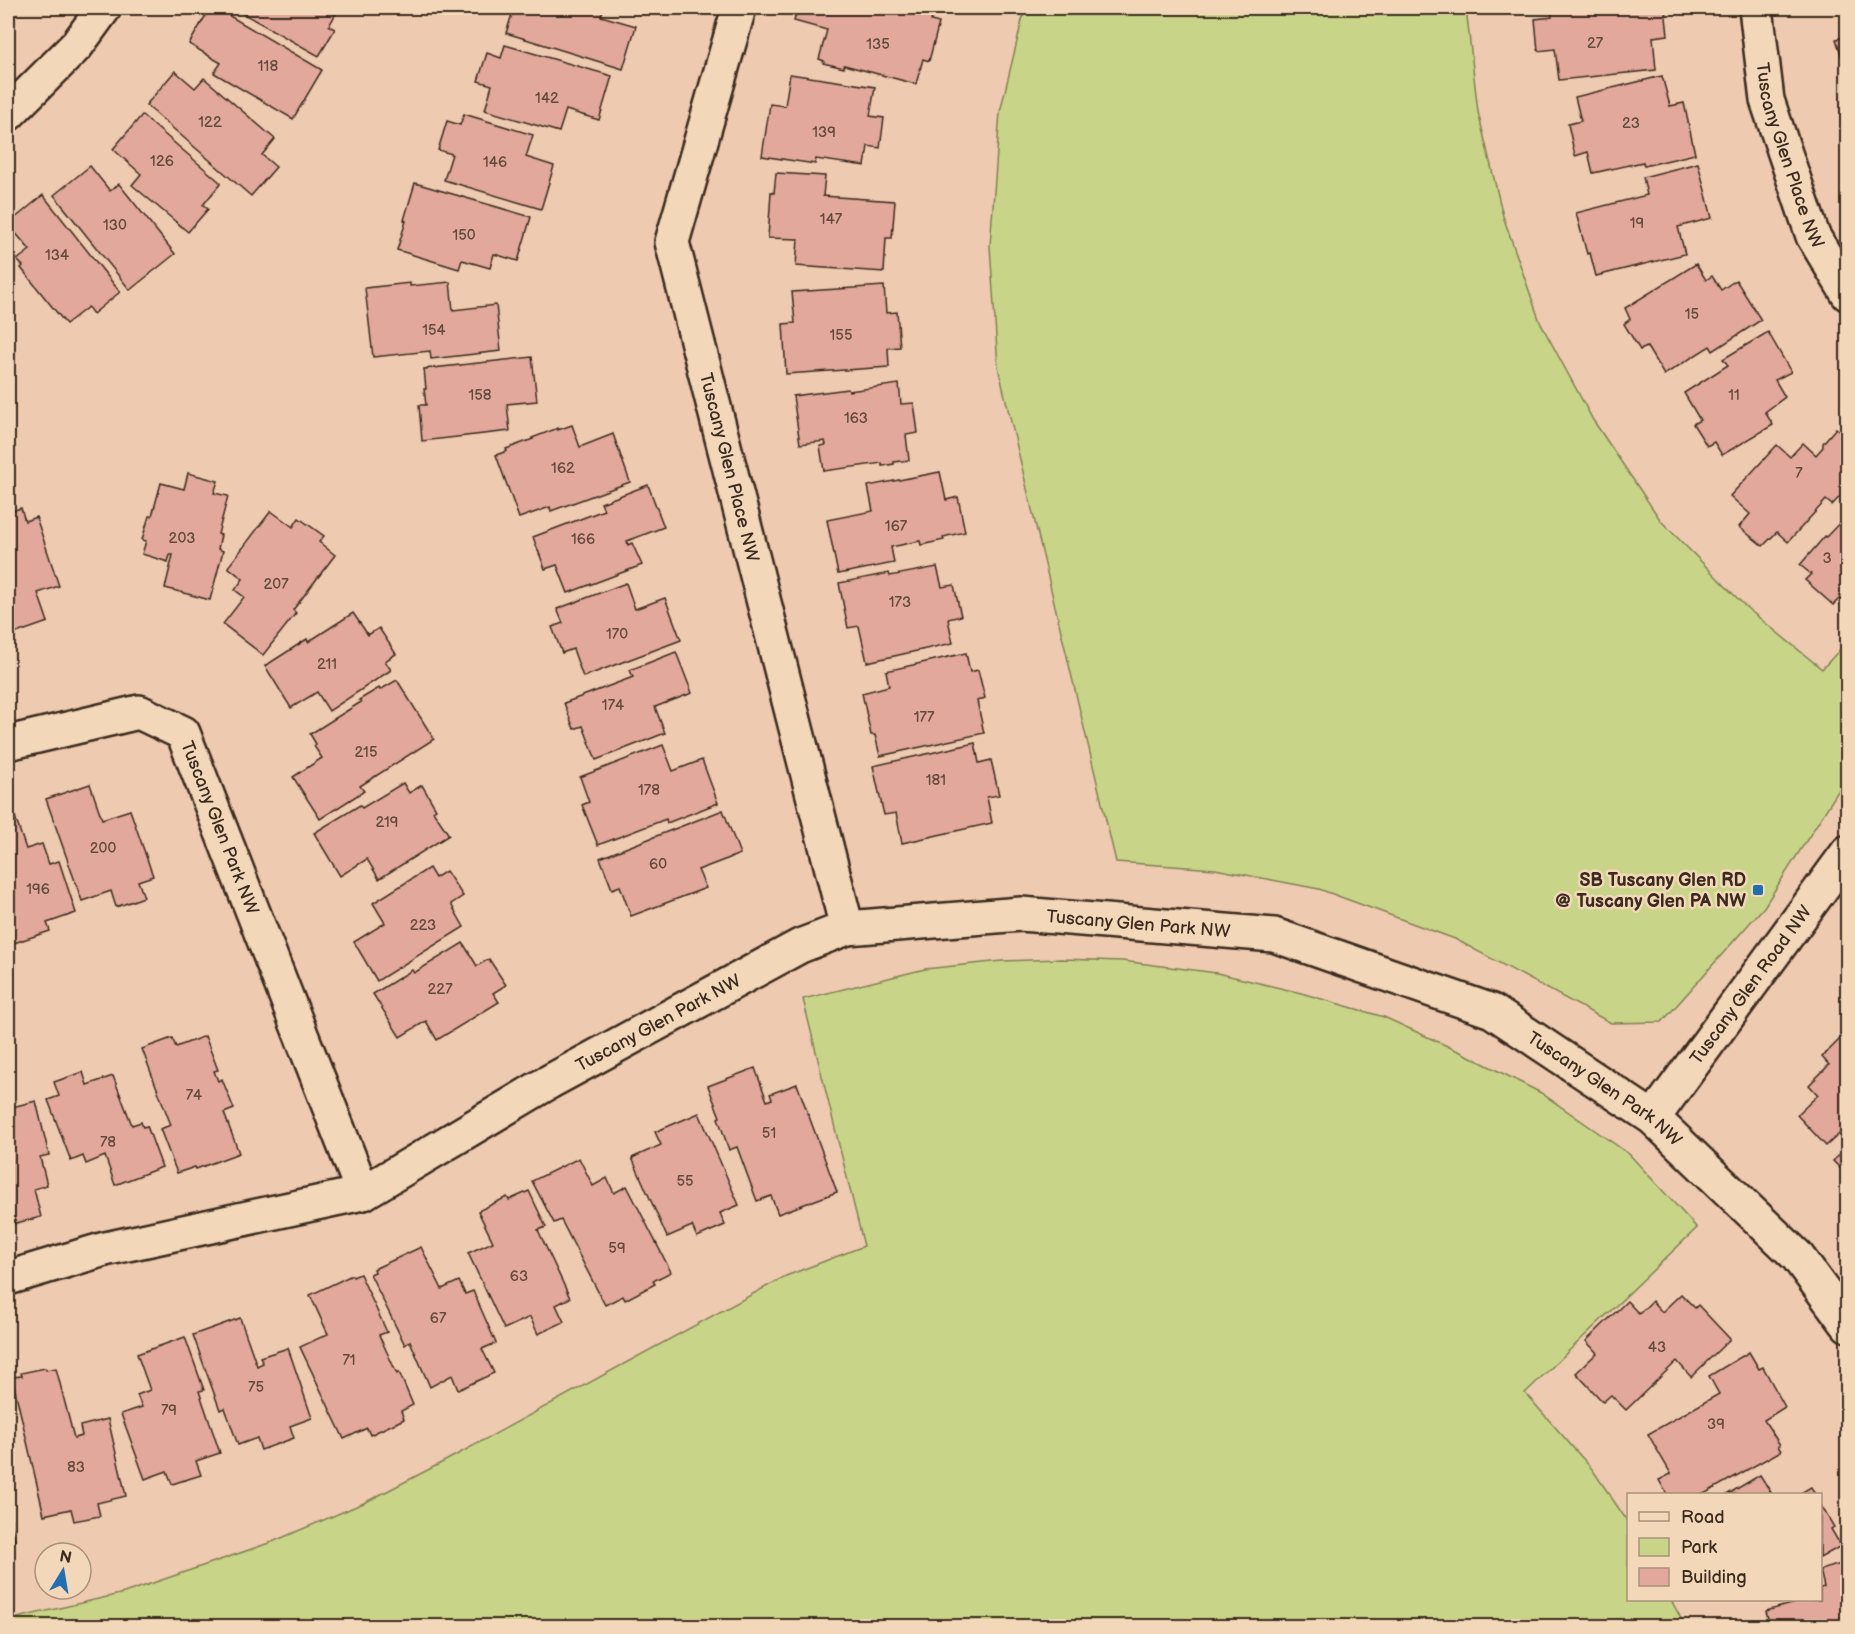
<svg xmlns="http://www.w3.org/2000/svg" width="1855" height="1634" viewBox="0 0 1855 1634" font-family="'Balsamiq Sans',sans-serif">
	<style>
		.green { fill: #c8d588; stroke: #828053; stroke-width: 1.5 }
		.building { fill: #e1a89b; stroke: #3b2a1e; stroke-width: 1.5 }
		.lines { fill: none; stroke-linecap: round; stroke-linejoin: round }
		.street-casing { stroke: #3b2a1e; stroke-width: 38 }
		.street { stroke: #f2d7b9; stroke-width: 33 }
		.poi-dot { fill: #1f6fb2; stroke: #f2d7b9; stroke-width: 2 }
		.labels { text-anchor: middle; stroke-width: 5; stroke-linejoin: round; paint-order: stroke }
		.number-label { font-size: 15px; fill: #644a3d }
		.street-label { font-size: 18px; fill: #3b2a1e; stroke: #f2d7b9 }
		.poi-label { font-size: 18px; font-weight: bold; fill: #3b2a1e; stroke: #f2d7b9; text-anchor: end }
	</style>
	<rect width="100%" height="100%" fill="#eecab1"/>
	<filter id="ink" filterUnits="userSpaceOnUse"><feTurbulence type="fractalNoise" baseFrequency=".0167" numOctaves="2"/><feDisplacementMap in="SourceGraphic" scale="12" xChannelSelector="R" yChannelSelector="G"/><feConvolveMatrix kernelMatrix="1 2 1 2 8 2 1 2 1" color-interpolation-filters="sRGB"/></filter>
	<g filter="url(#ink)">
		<g class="green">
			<polygon points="1025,8 1466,8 1478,112 1503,216 1540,322 1593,420 1661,521 1747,608 1822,669 1847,642 1847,777 1764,907 1662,1022 1611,1023 1455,939 1319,889 1215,869 1116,862 998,367 990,246 1000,112"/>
			<polygon points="1061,959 1122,961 1217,973 1301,993 1384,1017 1469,1056 1541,1093 1629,1154 1697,1228 1525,1393 1592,1469 1628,1522 1628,1600 1671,1600 1685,1626 8,1626 8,1620 124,1593 272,1542 366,1502 447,1460 786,1276 864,1246 803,999 925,969 1002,961"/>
		</g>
		<g class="building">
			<polygon points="210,8 216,8 322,70 293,119 214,73 221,63 189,44"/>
			<polygon points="233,8 339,8 329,26 335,29 319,56"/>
			<polygon points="514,8 604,8 601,16 636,26 623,69 506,33"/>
			<polygon points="798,8 931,8 935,9 931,21 939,23 929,61 923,59 916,84 844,65 844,68 823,63 824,61 819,59 827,30 794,21"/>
			<polygon points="1551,8 1665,8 1668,35 1653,37 1656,70 1559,80 1555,49 1538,51 1535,19 1552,17"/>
			<polygon points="1848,36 1848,75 1836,39"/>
			<polygon points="505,45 612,76 599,120 566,110 559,132 485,110 492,85 478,81 487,53 501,58"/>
			<polygon points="175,71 195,88 204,78 275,139 262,155 276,167 251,196 146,105"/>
			<polygon points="790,74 875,87 870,116 884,118 880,148 868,146 865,166 816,159 815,164 762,156 770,104 785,106"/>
			<polygon points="1662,76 1670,106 1684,103 1695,154 1644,166 1643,162 1593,173 1588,152 1575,156 1568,124 1581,121 1575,97"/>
			<polygon points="464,114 533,135 526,157 554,166 541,209 444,180 452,154 438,150 447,121 460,125"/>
			<polygon points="142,115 221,183 203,205 208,209 188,232 132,185 141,174 113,149"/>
			<polygon points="1698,163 1712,218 1678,227 1685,254 1596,276 1590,253 1587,254 1576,213 1647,195 1643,177"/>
			<polygon points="90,166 110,191 119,184 175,254 130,290 54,195"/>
			<polygon points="776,173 825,176 823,196 895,201 892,238 886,238 884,272 796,266 798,239 768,238 771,192 774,193"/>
			<polygon points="415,183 531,217 518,261 494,254 490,268 462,260 459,269 397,250 406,221 404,220"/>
			<polygon points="43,195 120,292 93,314 88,307 66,324 21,268 23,266 17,260 30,250 8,224"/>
			<polygon points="1696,264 1706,280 1712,276 1721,290 1736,280 1761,320 1713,351 1710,346 1664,375 1647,347 1640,350 1624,324 1630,319 1625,308"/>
			<polygon points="450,282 453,310 496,305 501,351 431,359 430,351 373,357 365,288 410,283 410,286"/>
			<polygon points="884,286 886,313 897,312 900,347 888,348 889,367 786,374 783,324 795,323 792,292"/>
			<polygon points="1768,332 1791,372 1775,380 1785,397 1765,412 1773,425 1722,455 1714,442 1707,446 1693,424 1700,420 1684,393 1728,365 1723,359"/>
			<polygon points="532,357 537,401 507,404 510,431 422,441 419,405 426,405 424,389 426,389 424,369"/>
			<polygon points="899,384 901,404 914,403 918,433 906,435 909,460 894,462 894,464 882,466 882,463 824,471 820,446 826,445 825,441 800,444 793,396 848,389 849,391"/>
			<polygon points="572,425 580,447 613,434 630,482 551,511 550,507 519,518 496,455 507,451 506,449 533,439 532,438 558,428 558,430"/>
			<polygon points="1836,428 1848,438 1848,488 1832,505 1826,500 1788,542 1777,532 1763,546 1739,527 1750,514 1730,496 1777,445 1790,457 1803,443 1816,455 1823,447 1823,443"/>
			<polygon points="940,472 946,500 958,497 965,532 943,537 944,540 921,545 920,541 891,547 894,563 838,574 827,520 873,511 868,486"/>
			<polygon points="188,473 218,481 214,493 228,496 218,534 221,535 218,549 223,551 210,600 165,588 173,555 170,555 168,562 142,554 146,541 142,540 149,516 152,516 161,483 184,489"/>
			<polygon points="648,485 664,527 627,541 628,545 632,543 642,565 568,593 557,565 545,569 533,537 604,510 601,503"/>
			<polygon points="21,508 25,521 36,517 59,586 38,593 48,622 8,636 8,512"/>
			<polygon points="271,511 293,527 299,518 324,536 319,542 335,555 293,610 296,613 263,655 223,624 244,597 235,590 243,579 228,567"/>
			<polygon points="1848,514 1848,607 1839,599 1833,605 1805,580 1811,574 1800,565 1825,536 1826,537"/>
			<polygon points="937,567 942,587 954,585 961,616 948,619 953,643 867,662 859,626 848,628 839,583 889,573 890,576"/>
			<polygon points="626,583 635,609 665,598 681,640 583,677 573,649 562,653 552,627 563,623 557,609"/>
			<polygon points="353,613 368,635 379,628 396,654 385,661 391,670 329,711 317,692 291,708 265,666 307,639 308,642"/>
			<polygon points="676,652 692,693 655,707 665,733 596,760 583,726 574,729 564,703 633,677 630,670"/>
			<polygon points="966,653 970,672 978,670 985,698 977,701 984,733 880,756 875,735 871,735 862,693 889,686 886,671"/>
			<polygon points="397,680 434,739 360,786 364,791 320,819 293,777 322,758 314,746 316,744 310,734 361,702 359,700 379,688 380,690"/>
			<polygon points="975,743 979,763 991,760 999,795 987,797 992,823 902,843 896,813 884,815 873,766"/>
			<polygon points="663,745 673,771 702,760 718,803 667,823 666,819 598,845 582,805 589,802 580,777"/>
			<polygon points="403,783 409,793 422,785 436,809 433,811 449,835 379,879 367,859 340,876 314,833 360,805 362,808"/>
			<polygon points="90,784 102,819 130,810 153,876 138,881 144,897 116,907 111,891 82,901 46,799"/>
			<polygon points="723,810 740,854 698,870 706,888 631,916 620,886 612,889 600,858"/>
			<polygon points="14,814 26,849 42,844 49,864 59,861 76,913 47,923 50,931 14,943 8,923 8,816"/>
			<polygon points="429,868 435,878 446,871 463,896 451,904 464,927 377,981 354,942 385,923 373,903"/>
			<polygon points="463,943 477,966 489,959 506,985 493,993 499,1002 437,1040 426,1021 400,1037 373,994 412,970 414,973"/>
			<polygon points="1848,1031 1848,1126 1826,1146 1797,1115 1818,1095 1809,1085 1829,1065 1822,1057"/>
			<polygon points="205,1036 218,1070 214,1071 218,1081 222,1079 234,1109 224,1113 239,1153 196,1169 195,1167 177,1173 160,1129 171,1125 142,1049 172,1038 176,1047"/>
			<polygon points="755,1068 767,1101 772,1099 770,1094 797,1084 837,1192 778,1214 771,1196 757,1201 737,1147 729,1150 718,1118 720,1117 708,1086"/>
			<polygon points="83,1072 87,1085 113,1076 132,1125 141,1122 143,1127 147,1126 162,1167 115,1185 105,1156 86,1164 83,1156 71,1161 48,1100 59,1096 54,1082"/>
			<polygon points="36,1101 49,1155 40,1157 47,1185 34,1189 41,1217 8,1225 8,1108"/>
			<polygon points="699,1113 739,1205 720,1213 725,1225 697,1237 692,1226 667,1237 632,1158 661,1145 655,1132"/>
			<polygon points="1848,1146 1848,1176 1833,1161"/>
			<polygon points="579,1158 593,1186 607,1178 614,1193 627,1186 671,1272 653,1281 655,1284 625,1300 623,1296 605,1305 561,1220 554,1223 532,1181"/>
			<polygon points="529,1191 546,1227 538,1230 570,1298 556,1305 564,1322 538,1334 530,1317 504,1329 468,1253 493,1242 478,1211 507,1197 509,1200"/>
			<polygon points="421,1247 442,1289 459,1281 465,1294 473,1291 496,1343 482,1349 494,1373 458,1390 452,1375 430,1387 410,1341 405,1345 370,1274 375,1272 374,1269"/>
			<polygon points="360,1274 387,1332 379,1335 397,1374 399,1372 413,1405 401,1411 404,1419 370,1435 367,1428 344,1439 300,1347 328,1334 310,1295 352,1275 353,1277"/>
			<polygon points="1681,1294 1695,1308 1698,1305 1730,1339 1691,1377 1677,1361 1626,1410 1611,1395 1603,1402 1576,1373 1597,1353 1586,1341 1627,1301 1639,1314 1652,1301 1662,1312"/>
			<polygon points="240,1318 257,1366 263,1363 260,1357 288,1348 312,1418 290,1426 294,1438 261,1450 257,1438 238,1445 225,1408 220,1410 193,1335"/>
			<polygon points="185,1337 204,1390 199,1391 220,1453 196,1461 201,1475 172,1484 167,1471 145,1479 121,1414 142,1407 137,1395 150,1390 137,1354"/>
			<polygon points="1749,1352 1759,1369 1763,1367 1785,1407 1764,1420 1780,1445 1778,1446 1781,1451 1704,1494 1667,1494 1659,1480 1671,1474 1648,1434 1719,1394 1709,1376"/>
			<polygon points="45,1368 46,1370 56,1368 74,1438 82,1436 80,1426 108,1419 126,1496 97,1503 100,1516 74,1521 71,1509 44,1515 12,1377 22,1376 21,1373"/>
			<polygon points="8,1430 15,1464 8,1465"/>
			<polygon points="1760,1475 1772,1494 1728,1494"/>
			<polygon points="1811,1487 1815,1494 1799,1494"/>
			<polygon points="1820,1504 1834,1527 1831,1529 1841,1546 1820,1558"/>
			<polygon points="8,1506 15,1541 8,1543"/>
			<polygon points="1848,1562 1848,1626 1770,1626 1766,1611 1805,1600 1820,1600 1820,1588 1824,1587 1820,1570"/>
		</g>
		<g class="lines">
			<g class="street-casing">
				<g id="street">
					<path id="s1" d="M739,8L672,242L847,928"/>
					<path id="s2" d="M1756,8L1767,100L1813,236L1848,294"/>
					<polyline points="8,114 77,45 104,8"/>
					<path id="s3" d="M8,743L139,712L183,733L363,1193"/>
					<path id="s4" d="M1653,1118L1848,852"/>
					<path id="s5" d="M8,1278L105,1249L363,1193L549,1082L800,946L847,928L1021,914L1274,935L1492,1011L1653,1118L1797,1256L1848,1325"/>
				</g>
			</g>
			<use href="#street" class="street"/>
		</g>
	</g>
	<rect class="poi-dot" x="1752" y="884" width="12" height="12" rx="3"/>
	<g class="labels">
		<g class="number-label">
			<text x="1595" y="48">27</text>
			<text x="878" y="49">135</text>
			<text x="268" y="71">118</text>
			<text x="547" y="103">142</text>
			<text x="210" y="127">122</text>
			<text x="1631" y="128">23</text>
			<text x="824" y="137">139</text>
			<text x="162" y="166">126</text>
			<text x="495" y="167">146</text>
			<text x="831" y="224">147</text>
			<text x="1637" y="228">19</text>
			<text x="115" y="230">130</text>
			<text x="464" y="240">150</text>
			<text x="57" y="260">134</text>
			<text x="1692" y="319">15</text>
			<text x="434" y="335">154</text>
			<text x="841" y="340">155</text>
			<text x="480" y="400">158</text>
			<text x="1734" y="400">11</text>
			<text x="856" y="423">163</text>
			<text x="563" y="473">162</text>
			<text x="1799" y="478">7</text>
			<text x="896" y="531">167</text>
			<text x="182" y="543">203</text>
			<text x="583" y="544">166</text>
			<text x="1827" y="563">3</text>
			<text x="276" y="589">207</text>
			<text x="900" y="607">173</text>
			<text x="617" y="639">170</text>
			<text x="327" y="669">211</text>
			<text x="613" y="710">174</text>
			<text x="924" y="722">177</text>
			<text x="366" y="757">215</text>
			<text x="936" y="785">181</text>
			<text x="649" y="795">178</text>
			<text x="387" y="827">219</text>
			<text x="103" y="853">200</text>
			<text x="658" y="869">60</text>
			<text x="38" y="894">196</text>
			<text x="423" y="930">223</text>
			<text x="440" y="994">227</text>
			<text x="194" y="1100">74</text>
			<text x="769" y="1138">51</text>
			<text x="108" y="1147">78</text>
			<text x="685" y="1186">55</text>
			<text x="617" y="1253">59</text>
			<text x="519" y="1281">63</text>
			<text x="438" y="1323">67</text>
			<text x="1657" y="1352">43</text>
			<text x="349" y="1365">71</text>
			<text x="256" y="1392">75</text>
			<text x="169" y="1415">79</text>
			<text x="1716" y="1429">39</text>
			<text x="76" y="1472">83</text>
		</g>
		<g class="street-label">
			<text dy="6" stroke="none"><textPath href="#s2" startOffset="152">Tuscany Glen Place NW</textPath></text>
			<text dy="6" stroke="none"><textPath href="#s1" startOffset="476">Tuscany Glen Place NW</textPath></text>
			<text dy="6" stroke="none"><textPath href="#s3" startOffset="285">Tuscany Glen Park NW</textPath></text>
			<text dy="6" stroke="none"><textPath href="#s5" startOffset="1210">Tuscany Glen Park NW</textPath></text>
			<text dy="6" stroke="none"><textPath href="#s4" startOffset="165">Tuscany Glen Road NW</textPath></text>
			<text dy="6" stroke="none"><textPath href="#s5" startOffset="706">Tuscany Glen Park NW</textPath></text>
			<text dy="6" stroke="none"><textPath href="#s5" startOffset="1714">Tuscany Glen Park NW</textPath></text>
		</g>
		<g class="poi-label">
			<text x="1746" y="886">SB Tuscany Glen RD<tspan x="1746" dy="21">@ Tuscany Glen PA NW</tspan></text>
		</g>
	</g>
	<rect width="1855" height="1634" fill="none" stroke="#f2d7b9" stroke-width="30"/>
	<rect x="15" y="15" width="1825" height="1604" fill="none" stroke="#3b2a1e" stroke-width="2" filter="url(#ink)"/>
	<rect x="1627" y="1493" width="195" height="108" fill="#f2d7b9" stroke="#a9927b" stroke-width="1.5"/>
	<rect x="1639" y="1512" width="30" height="9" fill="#f2d7b9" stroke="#a9927b" stroke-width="1.5"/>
	<text x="1681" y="1523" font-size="18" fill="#3b2a1e">Road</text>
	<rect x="1639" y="1538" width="30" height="18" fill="#c8d588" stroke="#a9927b" stroke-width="1.5"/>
	<text x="1681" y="1553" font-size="18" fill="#3b2a1e">Park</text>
	<rect x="1639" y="1568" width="30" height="18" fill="#e1a89b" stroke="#a9927b" stroke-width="1.5"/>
	<text x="1681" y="1583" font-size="18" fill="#3b2a1e">Building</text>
	<g transform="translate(63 1571) rotate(11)"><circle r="28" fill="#f2d7b9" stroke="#a9927b" stroke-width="1.5"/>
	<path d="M0-4.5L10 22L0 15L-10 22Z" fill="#1f6fb2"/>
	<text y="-9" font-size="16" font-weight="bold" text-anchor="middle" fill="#3b2a1e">N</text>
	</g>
</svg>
